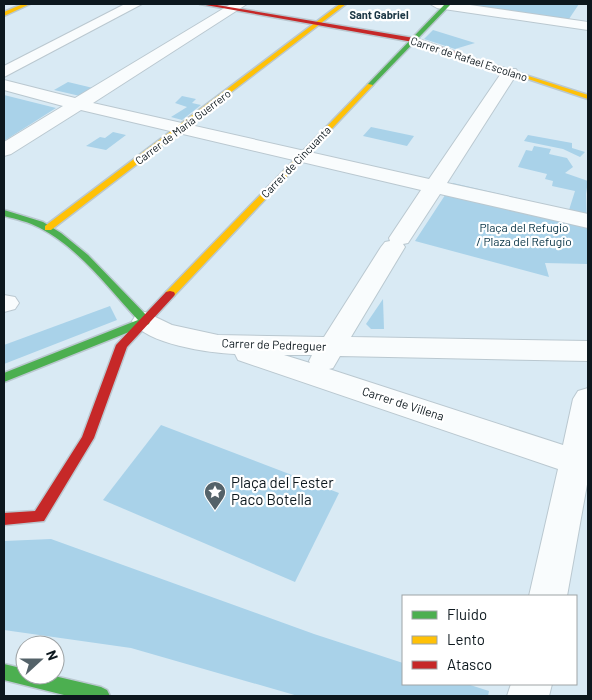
<svg xmlns="http://www.w3.org/2000/svg" width="592" height="700" viewBox="0 0 592 700" font-family="Barlow,sans-serif">
	<style>
		.green { fill: #a9d2e9 }
		.lines { fill: none; stroke-linecap: round; stroke-linejoin: round }
		.street-casing { stroke: #bac8d0; stroke-width: 2 }
		.fast-casing { stroke: #bac8d0; stroke-width: 3 }
		.slow-casing { stroke: #bac8d0; stroke-width: 3 }
		.jam-casing { stroke: #bac8d0; stroke-width: 3 }
		.street { fill: #f9fcfd; fill-rule: evenodd }
		.fast { fill: #4caf50; fill-rule: evenodd }
		.slow { fill: #ffc107; fill-rule: evenodd }
		.jam { fill: #c62828; fill-rule: evenodd }
		.labels { text-anchor: middle; stroke-width: 4.5; stroke-linejoin: round; paint-order: stroke }
		.far-neighbourhood-label { font-size: 11px; font-weight: bold; fill: #1b3644; stroke: #fff }
		.far-street-label { font-size: 11px; fill: #0d181e; stroke: #fff }
		.park-label { font-size: 12px; fill: #022f42; stroke: #fff }
		.street-label { font-size: 12px; fill: #0d181e; stroke: #fff }
		.near-poi-label { font-size: 15px; fill: #0d181e; stroke: #fff; text-anchor: start }
	</style>
	<rect width="100%" height="100%" fill="#d9eaf4"/>
	<g class="green">
		<polygon points="456,4 579,4 567,22 459,6"/>
		<polygon points="433,30 475,43 455,49 424,39"/>
		<polygon points="68,82 93,88 80,96 54,90"/>
		<polygon points="4,95 56,108 4,141"/>
		<polygon points="182,96 196,99 192,103 201,105 182,120 171,117 187,107 175,103"/>
		<polygon points="371,127 414,136 407,146 363,136"/>
		<polygon points="113,132 126,135 106,150 86,146 100,137 105,138"/>
		<polygon points="528,135 572,143 572,148 585,152 580,157 563,149 524,141"/>
		<polygon points="534,146 551,149 549,154 567,158 573,167 565,173 588,181 586,194 588,264 545,263 549,277 415,241 453,183 569,210 575,191 552,186 553,181 545,179 547,174 518,167 526,150 532,151"/>
		<polygon points="383,299 384,329 371,329 366,324"/>
		<polygon points="110,306 117,320 4,364 4,345"/>
		<polygon points="161,425 339,493 295,582 103,500"/>
		<polygon points="51,539 314,634 403,663 403,684 467,684 489,691 488,696 298,696 131,648 4,630 4,541"/>
	</g>
	<g class="lines">
		<g class="street-casing">
			<g id="street">
				<polygon points="125,4 142,4 4,77 4,66"/>
				<path d="M231,4H247L93,103L429,179L504,69H516L518,72L447,183L588,214V228L440,194L408,243L403,244L405,247L351,337L588,341V361L340,356L333,368L329,369L563,445L573,399L578,391L588,388V479L567,596H529L558,469L238,360L235,354C209,353 146,344 132,321L136,315L145,312L172,325L218,335L324,337L381,247L385,242L390,241L389,238L421,190L81,110L11,154L4,156V142L63,106L4,90V80L75,98ZM284,355H312L309,361L310,363Z"/>
				<polygon points="430,4 463,4 588,22 588,30 437,8"/>
				<polygon points="4,295 15,297 19,303 15,309 4,312"/>
				<polygon points="511,684 552,684 549,696 507,696"/>
			</g>
		</g>
		<g class="fast-casing">
			<g id="fast">
				<polygon points="445,4 451,4 372,86 368,86 368,84"/>
				<path d="M4,210L43,222L61,233L88,255L149,318L150,321L149,324L4,382V373L138,320C108,288 80,249 40,228C29,222 16,219 4,216Z"/>
				<polygon points="4,664 25,669 25,675 50,675 101,687 107,690 110,696 68,696 4,680"/>
			</g>
		</g>
		<g class="slow-casing">
			<g id="slow">
				<polygon points="23,4 30,4 4,16 4,12"/>
				<polygon points="340,4 346,4 51,230 45,230 45,226"/>
				<polygon points="456,53 588,95 588,99 456,55"/>
				<polygon points="368,84 373,85 174,296 166,296 165,294 166,292"/>
			</g>
		</g>
		<g class="jam-casing">
			<g id="jam">
				<polygon points="200,4 211,4 414,38 461,54 456,55 413,42"/>
				<polygon points="170,291 174,292 175,294 174,296 127,347 94,438 44,521 4,525 4,513 35,511 82,437 116,345 166,292"/>
			</g>
		</g>
		<use href="#street" class="street"/>
		<use href="#fast" class="fast"/>
		<use href="#slow" class="slow"/>
		<use href="#jam" class="jam"/>
	</g>
	<defs>
		<g id="sight-pin" transform="scale(1.125)"><path d="M0 17L-7.5 6A9.5 9.5 0 1 1 7.5 6Z" fill="#546269" stroke="#fff"/><path d="M0-6L1.8-2.2L6-1.7L2.9 1.2L3.7 5.4L0 3.3L-3.7 5.4L-2.9 1.2L-6-1.7L-1.8-2.2Z" fill="#fff"/></g>
	</defs>
	<g fill-rule="evenodd">
		<use href="#sight-pin" x="215" y="492"/>
	</g>
	<g class="labels">
		<g class="far-neighbourhood-label">
			<text x="379" y="19">Sant Gabriel</text>
		</g>
		<g class="far-street-label">
			<text transform="translate(469 59) rotate(18)" y="4">Carrer de Rafael Escolano</text>
			<text transform="translate(183 127) rotate(-37)" y="4">Carrer de María Guerrero</text>
			<text transform="translate(296 162) rotate(-46)" y="4">Carrer de Cincuanta</text>
		</g>
		<g class="park-label">
			<text x="524" y="232">Plaça del Refugio<tspan x="524" dy="14">/ Plaza del Refugio</tspan></text>
		</g>
		<g class="street-label">
			<text transform="translate(274 345) rotate(2)" y="4">Carrer de Pedreguer</text>
			<text transform="translate(403 404) rotate(18)" y="4">Carrer de Villena</text>
		</g>
		<g class="near-poi-label">
			<text x="231" y="488">Plaça del Fester<tspan x="231" dy="17">Paco Botella</tspan></text>
		</g>
	</g>
	<rect width="592" height="700" fill="none" stroke="#0d181e" stroke-width="10"/>
	<rect x="402" y="595" width="175" height="90" fill="#ffffff" stroke="#9ea3a5"/>
	<rect x="412" y="611" width="25" height="8" fill="#4caf50" stroke="#9ea3a5"/>
	<text x="447" y="620" font-size="15" fill="#0d181e">Fluido</text>
	<rect x="412" y="636" width="25" height="8" fill="#ffc107" stroke="#9ea3a5"/>
	<text x="447" y="645" font-size="15" fill="#0d181e">Lento</text>
	<rect x="412" y="661" width="25" height="8" fill="#c62828" stroke="#9ea3a5"/>
	<text x="447" y="670" font-size="15" fill="#0d181e">Atasco</text>
	<g transform="translate(40 660) rotate(69)"><circle r="24" fill="#ffffff" stroke="#9ea3a5"/>
	<path d="M0-4L9 19L0 12L-9 19Z" fill="#546269"/>
	<text y="-8" font-size="14" font-weight="bold" text-anchor="middle" fill="#0d181e">N</text>
	</g>
</svg>
